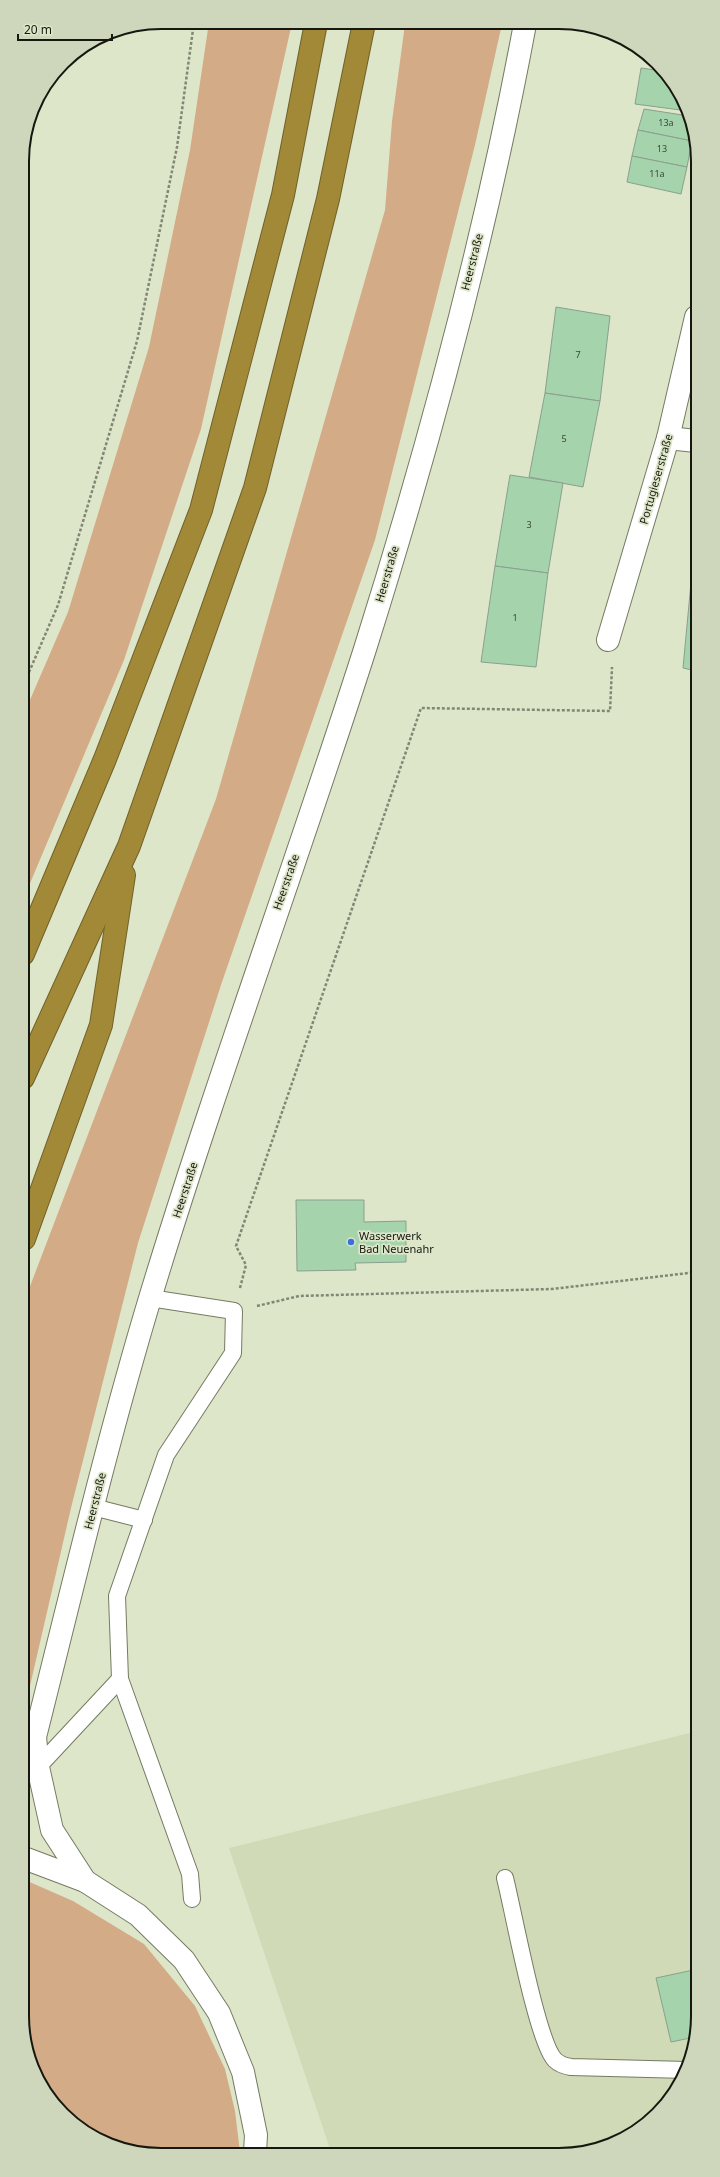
<svg xmlns="http://www.w3.org/2000/svg" width="720" height="2177" viewBox="0 0 720 2177" font-family="'Noto Sans',sans-serif">
	<style>
		.built { fill: #d0dab7 }
		.green { fill: #d3ac87 }
		.building { fill: #a4d3ac; stroke: #8aa08d }
		.lines { fill: none; stroke-linecap: round; stroke-linejoin: round }
		.lane-casing { stroke: #747b62; stroke-width: 18 }
		.street-casing { stroke: #747b62; stroke-width: 24 }
		.secondary-casing { stroke: #747b62; stroke-width: 24 }
		.highway-casing { stroke: #706129; stroke-width: 24 }
		.path { stroke: #828774; stroke-width: 2.5; stroke-dasharray: 3 2; stroke-linecap: butt }
		.lane { stroke: #fff; stroke-width: 16 }
		.street { stroke: #fff; stroke-width: 22 }
		.secondary { stroke: #fff; stroke-width: 22 }
		.highway { stroke: #a18937; stroke-width: 22 }
		.poi-dot { fill: #3970df; stroke: #dee6ca; stroke-width: 1.5 }
		.labels { text-anchor: middle; stroke-width: 3.5; stroke-linejoin: round; paint-order: stroke }
		.number-label { font-size: 9px; fill: #3a4736 }
		.street-label { font-size: 11px; fill: #16180f; stroke: #dee6ca }
		.poi-label { font-size: 11px; fill: #16180f; stroke: #dee6ca; text-anchor: start }
		.rim { fill: none; stroke: #16180f; stroke-width: 2 }
	</style>
	<rect width="100%" height="100%" fill="#dee6ca"/>
	<polygon class="built" points="697,1731 698,2024 687,2069 664,2107 628,2136 586,2152 331,2152 229,1848"/>
	<g class="green">
		<polygon points="209,22 292,23 201,429 124,660 23,900 23,716 68,612 149,347 190,150"/>
		<polygon points="405,24 502,24 475,145 375,540 222,982 138,1243 71,1508 24,1712 24,1302 216,799 385,210 392,121"/>
		<polygon points="25,1880 73,1901 144,1944 195,2006 225,2069 235,2111 240,2152 134,2152 100,2141 63,2114 41,2085 25,2043"/>
	</g>
	<g class="building">
		<polygon points="641,68 663,71 684,100 688,111 635,104"/>
		<polygon points="644,109 689,116 694,131 692,141 638,130"/>
		<polygon points="638,130 692,141 687,167 632,156"/>
		<polygon points="632,156 687,167 681,194 627,182"/>
		<polygon points="556,307 610,316 600,401 545,393"/>
		<polygon points="545,393 600,401 583,487 529,477"/>
		<polygon points="510,475 563,483 548,573 495,566"/>
		<polygon points="696,527 696,573 692,572"/>
		<polygon points="495,566 548,573 536,667 481,662"/>
		<polygon points="692,572 696,573 696,671 683,668"/>
		<polygon points="296,1200 364,1200 364,1222 406,1221 406,1262 355,1263 356,1270 297,1271"/>
		<polygon points="698,1969 698,2024 695,2037 671,2042 656,1978"/>
		<polygon points="606,2145 586,2152 567,2152"/>
	</g>
	<g class="lines">
		<g class="lane-casing">
			<g id="lane">
				<polyline points="150,1298 234,1311 233,1353 166,1455 117,1596 120,1679 190,1874 192,1899"/>
				<polyline points="93,1507 144,1520"/>
				<polyline points="38,1767 120,1679"/>
				<path d="M505,1878C513,1909 537,2042 555,2060C559,2064 565,2066 571,2067L687,2070"/>
			</g>
		</g>
		<g class="street-casing">
			<g id="street">
				<polyline points="668,438 696,441"/>
				<polyline points="608,640 668,438 696,317"/>
			</g>
		</g>
		<g class="secondary-casing">
			<g id="secondary">
				<polyline points="35,1737 38,1767 52,1830 85,1881"/>
				<path d="M24,1754L35,1737C72,1590 107,1441 151,1295C217,1078 296,865 365,649C429,446 486,234 525,24"/>
				<polyline points="24,1858 85,1881 138,1915 184,1960 219,2013 243,2072 256,2135 255,2152"/>
			</g>
		</g>
		<g class="highway-casing">
			<g id="highway">
				<polyline points="23,954 105,759 201,510 283,195 316,23"/>
				<polyline points="23,1078 129,846 255,488 328,199 364,23"/>
				<polyline points="24,1239 101,1025 124,875"/>
			</g>
		</g>
		<g class="path">
			<polyline points="23,686 58,605 137,341 177,147 194,22"/>
			<polyline points="240,1288 246,1265 236,1246 421,708 610,711 612,667"/>
			<polyline points="257,1306 299,1296 552,1289 697,1272"/>
		</g>
		<use href="#lane" class="lane"/>
		<use href="#street" class="street"/>
		<use href="#secondary" class="secondary"/>
		<use href="#highway" class="highway"/>
	</g>
	<circle class="poi-dot" cx="351" cy="1242" r="4"/>
	<g class="labels">
		<g class="number-label">
			<text x="666" y="126">13a</text>
			<text x="662" y="152">13</text>
			<text x="657" y="177">11a</text>
			<text x="578" y="358">7</text>
			<text x="564" y="442">5</text>
			<text x="529" y="528">3</text>
			<text x="515" y="621">1</text>
		</g>
		<g class="street-label">
			<text transform="translate(472 262) rotate(-76)" y="4">Heerstraße</text>
			<text transform="translate(656 479) rotate(-74)" y="4">Portugieserstraße</text>
			<text transform="translate(387 574) rotate(-74)" y="4">Heerstraße</text>
			<text transform="translate(286 882) rotate(-71)" y="4">Heerstraße</text>
			<text transform="translate(185 1190) rotate(-72)" y="4">Heerstraße</text>
			<text transform="translate(95 1501) rotate(-76)" y="4">Heerstraße</text>
		</g>
		<g class="poi-label">
			<text x="359" y="1240">Wasserwerk<tspan x="359" dy="13">Bad Neuenahr</tspan></text>
		</g>
	</g>
	<path d="M0 0H720V2177H0ZM161 29H559A132 132 0 0 1 691 161V2016A132 132 0 0 1 559 2148H161A132 132 0 0 1 29 2016V161A132 132 0 0 1 161 29Z" fill="#ced6bb" fill-rule="evenodd"/>
	<path class="rim" d="M161 29H559A132 132 0 0 1 691 161V2016A132 132 0 0 1 559 2148H161A132 132 0 0 1 29 2016V161A132 132 0 0 1 161 29Z"/>
	<path d="M18 34v6h94v-6" fill="none" stroke="#16180f" stroke-width="2"/>
	<text x="24" y="34" font-size="12" fill="#16180f" stroke="#dee6ca" stroke-width="3" paint-order="stroke">20 m</text>
</svg>
